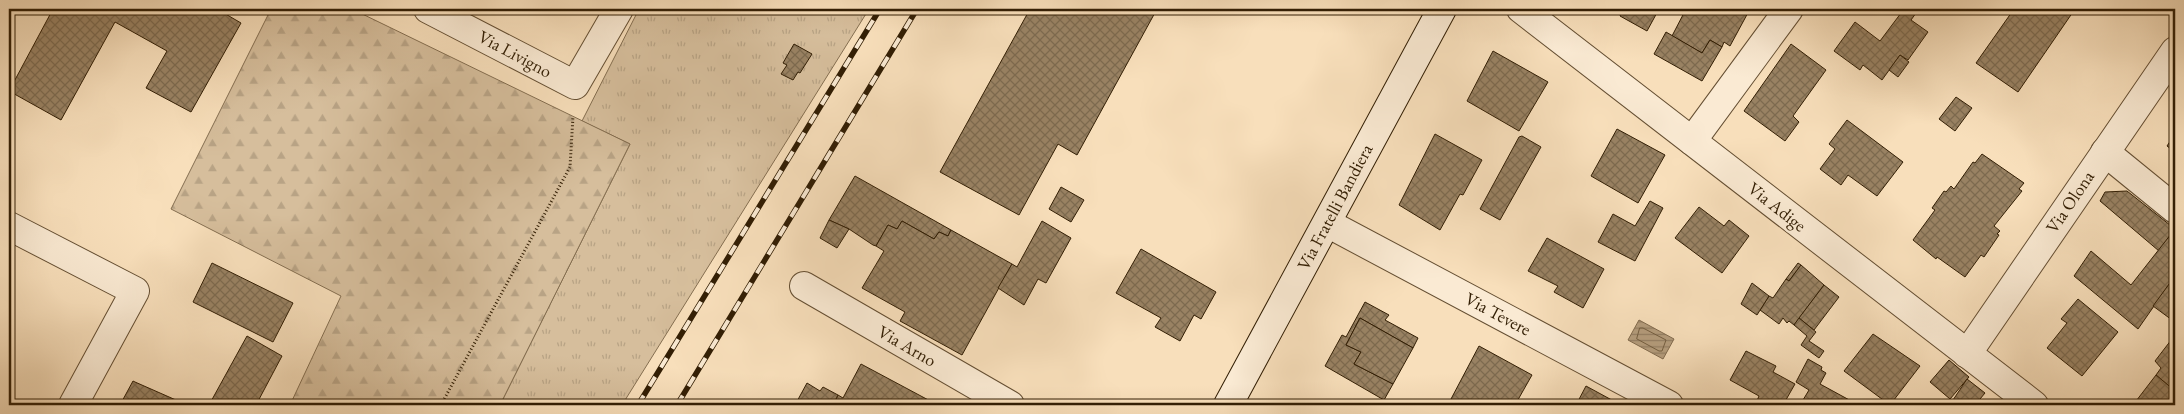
<svg xmlns="http://www.w3.org/2000/svg" width="2184" height="414" viewBox="0 0 2184 414" font-family="'EB Garamond',serif">
	<style>
		.grass { fill: url(#grass-tufts); stroke: #846e50 }
		.forest { fill: url(#forest-firs); stroke: #846e50 }
		.water { fill: url(#water-rules); stroke: #816a4d }
		.lines { fill: none; stroke-linecap: round; stroke-linejoin: round }
		.shore { stroke: #745e40; stroke-width: 1 }
		.building { fill: url(#building-cross-hatch); stroke: #321e04 }
		.street-casing { stroke: #644e32; stroke-width: 30 }
		.secondary-casing { stroke: #321e04; stroke-width: 30 }
		.path { stroke: #321e04; stroke-width: 3; stroke-dasharray: 1 2.5; stroke-linecap: butt }
		.street { stroke: #faead3; stroke-width: 28 }
		.secondary { stroke: #faead3; stroke-width: 28 }
		.rail-casing { stroke: #321e04; stroke-width: 5.5 }
		.rail { stroke: #faead3; stroke-width: 4; stroke-dasharray: 11; stroke-linecap: butt }
		.labels { text-anchor: middle; stroke-width: 4.5; stroke-linejoin: round; paint-order: stroke }
		.street-label { font-size: 18px; fill: #321e04; stroke: #faead3 }
	</style>
	<defs>
		<pattern id="grass-tufts" width="24" height="20" patternUnits="userSpaceOnUse" patternTransform="scale(1.25)"><rect width="24" height="20" fill="#d6be9c"/><path d="M3 7l-1-3M5 7V3M7 7l1-3M15 17l-1-3M17 17v-4M19 17l1-3" fill="none" stroke="#b8a385"/></pattern>
		<pattern id="forest-firs" width="22" height="20" patternUnits="userSpaceOnUse" patternTransform="scale(1.25)"><rect width="22" height="20" fill="#d6be9c"/><path d="M5 1l3.5 6h-7zM16 11l3.5 6h-7z" fill="#b8a385"/></pattern>
		<pattern id="water-rules" width="6" height="5" patternUnits="userSpaceOnUse" patternTransform="scale(1.25)"><rect width="6" height="5" fill="#b59d7d"/><path d="M0 2.5h6" fill="none" stroke="#947f64"/></pattern>
		<pattern id="building-cross-hatch" width="8" height="8" patternUnits="userSpaceOnUse" patternTransform="scale(1.25)"><rect width="8" height="8" fill="#998263"/><path d="M0 0l8 8M0 8l8-8" fill="none" stroke="#7d6a4f"/></pattern>
	</defs>
	<rect width="100%" height="100%" fill="#f8dfbb"/>
	<filter id="stains"><feTurbulence type="fractalNoise" baseFrequency=".004" numOctaves="4"/><feColorMatrix values="0 0 0 0 .2 0 0 0 0 .09 0 0 0 0 .02 0 0 0 .5 -.17"/></filter>
	<radialGradient id="worn" r=".72"><stop offset=".6" stop-color="#630" stop-opacity="0"/><stop offset="1" stop-color="#630" stop-opacity=".3"/></radialGradient>
	<polygon class="grass" points="639,9 869,9 622,405 500,405 630,144 582,121"/>
	<polygon class="forest" points="271,9 352,9 630,144 500,405 290,405 341,296 171,209"/>
	<polygon class="water" points="1639,320 1674,339 1663,359 1628,340"/>
	<g class="lines">
		<polygon class="shore" points="1640,328 1643,328 1666,340 1662,351 1659,351 1637,339"/>
	</g>
	<g class="building">
		<polygon points="53,9 217,9 241,23 191,112 146,88 167,51 115,22 61,120 9,91"/>
		<polygon points="1030,9 1157,9 1077,155 1058,144 1019,215 940,172"/>
		<polygon points="1623,9 1659,9 1647,31 1620,16"/>
		<polygon points="1686,9 1750,9 1730,46 1724,42 1722,47 1710,40 1702,53 1672,36"/>
		<polygon points="1904,9 1919,9 1911,20 1928,32 1908,60 1900,55 1882,80 1863,65 1860,70 1834,51 1855,22 1880,41"/>
		<polygon points="2014,9 2075,9 2018,92 1976,63"/>
		<polygon points="1666,32 1702,53 1710,40 1722,47 1702,81 1654,54"/>
		<polygon points="794,44 812,54 800,73 798,72 793,80 781,74 787,65 783,63"/>
		<polygon points="1791,44 1826,70 1793,116 1799,122 1785,141 1744,111"/>
		<polygon points="1493,51 1548,82 1519,131 1467,101"/>
		<polygon points="1900,55 1909,62 1898,77 1889,70"/>
		<polygon points="1956,97 1972,108 1955,131 1939,119"/>
		<polygon points="1847,120 1903,162 1877,196 1848,175 1841,185 1820,169 1835,149 1829,144"/>
		<polygon points="1617,129 1665,155 1638,203 1591,176"/>
		<polygon points="1435,134 1482,160 1463,195 1460,194 1440,230 1399,205"/>
		<polygon points="2175,134 2175,152 2167,146"/>
		<polygon points="1522,136 1541,147 1500,220 1480,209 1519,137"/>
		<polygon points="1982,154 2024,183 2019,189 2022,191 1994,226 2000,231 1997,234 1999,235 1984,257 1981,255 1965,277 1937,257 1936,259 1913,240 1935,210 1932,208 1944,191 1946,192 1951,186 1954,189 1973,162 1975,163"/>
		<polygon points="855,176 951,230 948,236 939,232 934,239 902,221 897,229 888,225 876,246 873,245 849,229 829,220"/>
		<polygon points="1061,187 1084,200 1071,222 1049,209"/>
		<polygon points="2127,191 2175,229 2159,251 2100,201 2105,192"/>
		<polygon points="1650,201 1663,208 1635,261 1598,242 1613,214 1635,226"/>
		<polygon points="1699,207 1724,226 1729,220 1749,236 1722,273 1675,238"/>
		<polygon points="829,220 849,229 837,248 820,238"/>
		<polygon points="902,221 934,239 939,232 948,236 951,230 1012,264 962,355 900,321 905,312 862,288 884,251 876,246 888,225 897,229"/>
		<polygon points="1042,221 1071,238 1046,283 1038,279 1024,305 998,288 1012,264 1017,267"/>
		<polygon points="2175,229 2175,276 2138,329 2074,276 2091,251 2131,285"/>
		<polygon points="1547,238 1604,269 1583,308 1554,292 1558,286 1528,271"/>
		<polygon points="1141,249 1216,292 1201,319 1194,315 1180,341 1155,327 1161,318 1116,293"/>
		<polygon points="212,263 293,303 273,342 193,302"/>
		<polygon points="1798,263 1801,265 1789,281 1786,279"/>
		<polygon points="1801,265 1824,285 1794,325 1789,321 1787,323 1783,318 1779,324 1760,310 1769,296 1773,298 1786,279 1789,281"/>
		<polygon points="2175,276 2175,315 2172,320 2153,306"/>
		<polygon points="1752,283 1769,296 1757,315 1741,304"/>
		<polygon points="1824,285 1839,297 1814,330 1799,318"/>
		<polygon points="2078,299 2118,332 2082,376 2047,348 2067,323 2061,319"/>
		<polygon points="1365,302 1389,315 1385,320 1418,338 1413,348 1360,318 1346,345 1361,352 1354,364 1393,384 1384,400 1325,366 1342,335 1346,337"/>
		<polygon points="1360,318 1413,348 1393,384 1354,364 1361,352 1346,345"/>
		<polygon points="1799,318 1816,332 1809,341 1824,351 1819,358 1801,345 1807,336 1794,325"/>
		<polygon points="1873,334 1920,366 1890,405 1844,371"/>
		<polygon points="2175,335 2175,391 2156,375 2161,368 2155,361"/>
		<polygon points="247,336 282,356 256,405 209,405"/>
		<polygon points="1479,346 1532,375 1515,405 1464,405 1451,399"/>
		<polygon points="1746,351 1776,366 1773,372 1795,384 1783,405 1760,405 1756,403 1759,396 1730,380"/>
		<polygon points="1808,359 1822,367 1821,370 1826,373 1820,384 1853,402 1851,405 1835,405 1826,400 1823,405 1800,405 1809,390 1796,382"/>
		<polygon points="1949,360 1969,377 1950,399 1930,382"/>
		<polygon points="861,364 934,403 933,405 833,405 838,395 843,398"/>
		<polygon points="2156,375 2175,391 2175,405 2133,405"/>
		<polygon points="1967,379 1985,393 1975,405 1960,405 1953,400"/>
		<polygon points="133,381 135,382 185,404 184,405 120,405"/>
		<polygon points="807,383 820,391 823,387 838,395 833,405 795,405"/>
		<polygon points="1586,386 1621,405 1576,405"/>
		<polygon points="1826,400 1835,405 1823,405"/>
	</g>
	<g class="lines">
		<g class="street-casing">
			<g id="street">
				<polyline points="428,9 575,85 619,9"/>
				<polyline points="1521,9 2034,405"/>
				<polyline points="1692,141 1789,9"/>
				<polyline points="2105,152 2175,209"/>
				<polyline points="1327,223 1669,405"/>
				<polyline points="9,226 135,291 73,405"/>
				<polyline points="804,286 1010,405"/>
				<polyline points="1967,354 2175,51"/>
			</g>
		</g>
		<g class="secondary-casing">
			<polyline id="secondary" points="1228,405 1442,9"/>
		</g>
		<polyline class="path" points="441,405 570,167 573,116"/>
		<use href="#street" class="street"/>
		<use href="#secondary" class="secondary"/>
		<g class="rail-casing">
			<g id="rail">
				<polyline points="638,405 880,9"/>
				<polyline points="677,405 917,9"/>
			</g>
		</g>
		<use href="#rail" class="rail"/>
	</g>
	<g class="labels">
		<g class="street-label">
			<text transform="translate(515 54) rotate(28)" y="6">Via Livigno</text>
			<text transform="translate(2070 202) rotate(-56)" y="6">Via Olona</text>
			<text transform="translate(1335 207) rotate(-62)" y="6">Via Fratelli Bandiera</text>
			<text transform="translate(1777 207) rotate(38)" y="6">Via Adige</text>
			<text transform="translate(1498 314) rotate(28)" y="6">Via Tevere</text>
			<text transform="translate(907 346) rotate(30)" y="6">Via Arno</text>
		</g>
	</g>
	<rect width="2184" height="414" fill="none" stroke="#f8dfbb" stroke-width="30"/>
	<rect x="10" y="10" width="2164" height="394" fill="none" stroke="#321e04" stroke-width="2.5"/>
	<rect x="15" y="15" width="2154" height="384" fill="none" stroke="#321e04"/>
	<rect width="100%" height="100%" filter="url(#stains)"/>
	<rect width="100%" height="100%" fill="url(#worn)"/>
</svg>
